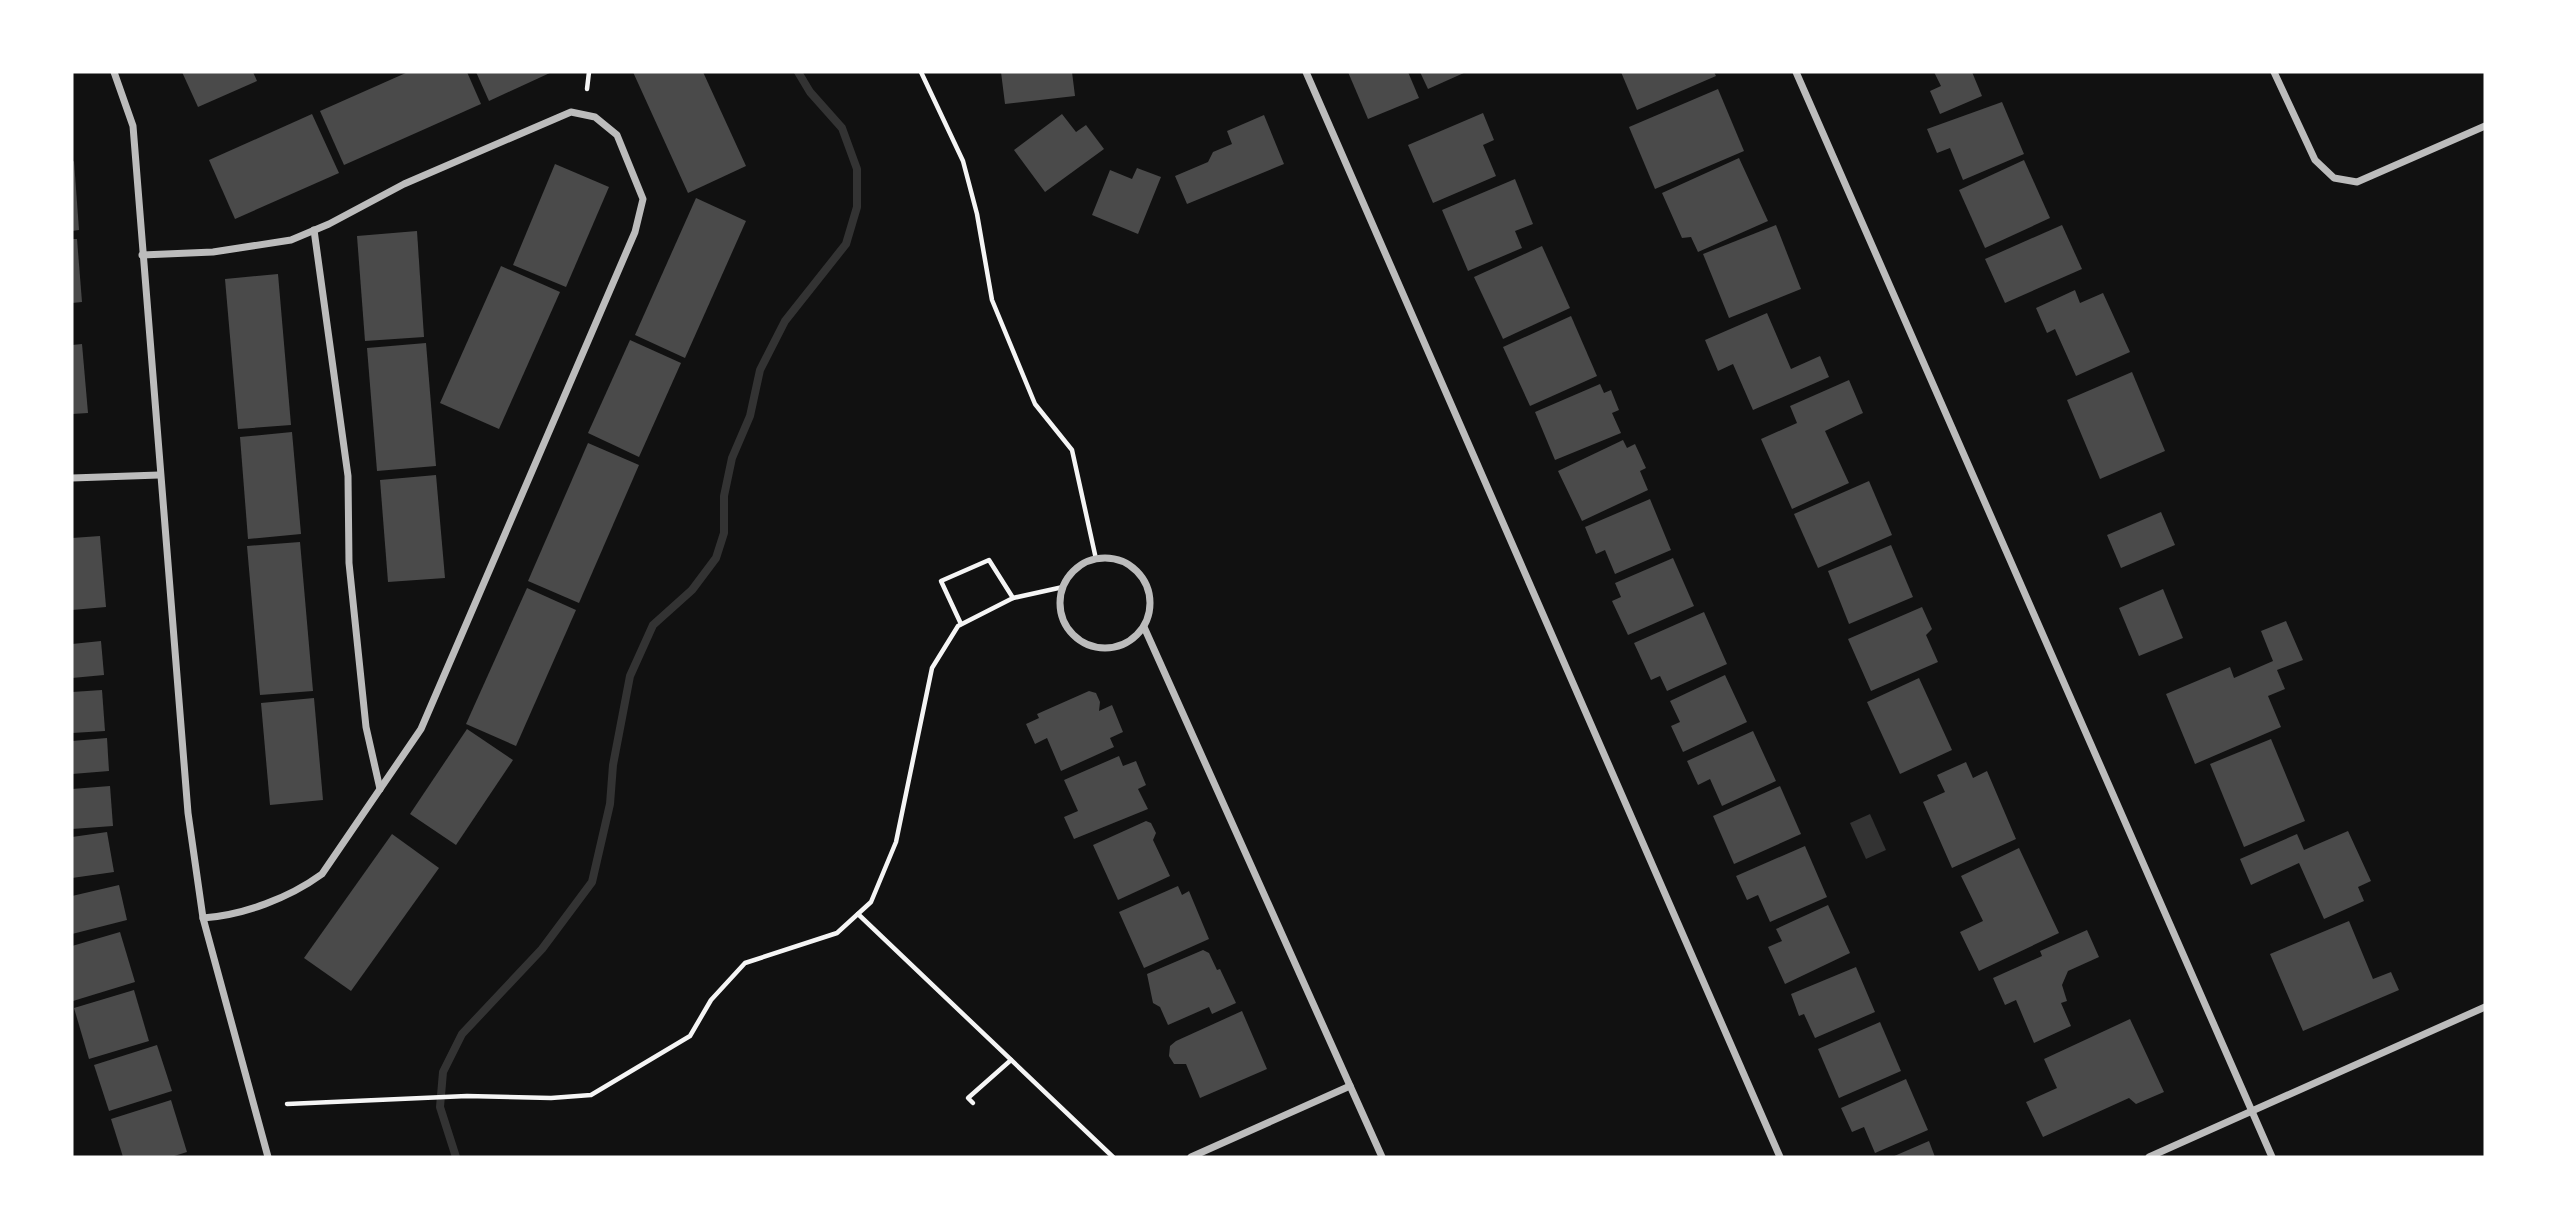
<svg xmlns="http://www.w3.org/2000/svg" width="2557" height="1229" viewBox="0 0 2557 1229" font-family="'IBM Plex Sans',sans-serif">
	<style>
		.water { fill: #333 }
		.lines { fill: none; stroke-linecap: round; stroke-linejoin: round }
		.stream { stroke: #333; stroke-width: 8 }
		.building { fill: #4a4a4a }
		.path { stroke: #f5f5f5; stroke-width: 4.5 }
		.minor { stroke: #bcbcbc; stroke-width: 7 }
	</style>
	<rect width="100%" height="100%" fill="#111"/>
	<polygon class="water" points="1870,814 1886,850 1866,859 1850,823"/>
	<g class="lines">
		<polyline class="stream" points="456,1157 440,1107 443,1072 462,1034 542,949 592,882 610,804 613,765 630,676 653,625 692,590 716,558 724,533 724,496 732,458 750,416 760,370 785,321 846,244 857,207 857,169 842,128 810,92 798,72"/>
	</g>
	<g class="building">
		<polygon points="182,72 253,72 257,81 198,107"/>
		<polygon points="408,72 467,72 481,104 344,165 320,111"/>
		<polygon points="476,72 552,72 489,101"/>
		<polygon points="633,72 703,72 746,166 688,193"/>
		<polygon points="1001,72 1072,72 1075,96 1005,104"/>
		<polygon points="1348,72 1408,72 1419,98 1368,119"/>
		<polygon points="1420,72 1466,72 1428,89"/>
		<polygon points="1621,72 1714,72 1716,76 1637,110"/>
		<polygon points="1934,72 1972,72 1982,96 1940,114 1930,91 1941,86"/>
		<polygon points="1718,89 1744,151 1655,189 1629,127"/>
		<polygon points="2002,102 2024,154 1963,180 1950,148 1937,153 1927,129"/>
		<polygon points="1483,113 1494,140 1483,145 1496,176 1433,203 1408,145"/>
		<polygon points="312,114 339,173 235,219 209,160"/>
		<polygon points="1062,114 1076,132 1086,125 1104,149 1045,192 1014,150"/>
		<polygon points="1264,115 1284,164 1187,204 1175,176 1208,162 1213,152 1232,144 1227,131"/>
		<polygon points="1739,158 1768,221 1698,252 1691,237 1682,238 1662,193"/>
		<polygon points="2024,160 2050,218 1985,248 1959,190"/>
		<polygon points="74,161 79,230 72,231 72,162"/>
		<polygon points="555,164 609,187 566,287 513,265"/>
		<polygon points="1137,168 1161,177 1138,234 1092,215 1110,170 1132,179"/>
		<polygon points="1515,179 1533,224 1515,231 1522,248 1468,271 1442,210"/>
		<polygon points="696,198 746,221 685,358 635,335"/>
		<polygon points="1776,225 1801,289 1729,318 1703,254"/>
		<polygon points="2062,225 2082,269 2005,303 1985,259"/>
		<polygon points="417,231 424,337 365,341 357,236"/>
		<polygon points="72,239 77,239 82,302 72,303"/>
		<polygon points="1542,246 1570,308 1503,339 1474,277"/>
		<polygon points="501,266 560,292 499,429 440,403"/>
		<polygon points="278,274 291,425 238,429 225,279"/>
		<polygon points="2075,290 2080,303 2103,293 2130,352 2076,376 2055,329 2047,333 2036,308"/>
		<polygon points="1767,313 1791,369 1820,356 1829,377 1753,410 1733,364 1718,371 1705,340"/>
		<polygon points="1571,316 1597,376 1530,406 1503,347"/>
		<polygon points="630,340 681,363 639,457 588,433"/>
		<polygon points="426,343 436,466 377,471 367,348"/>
		<polygon points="82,344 88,413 72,414 72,345"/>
		<polygon points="2132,372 2165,451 2100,479 2067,400"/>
		<polygon points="1849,380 1863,413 1825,431 1849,483 1792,509 1761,439 1797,423 1790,406"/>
		<polygon points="1600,384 1604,393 1611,390 1619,410 1612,413 1621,433 1555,460 1535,412"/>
		<polygon points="292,432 301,534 248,539 240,437"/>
		<polygon points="1623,440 1627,448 1635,444 1646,468 1640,471 1648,490 1582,521 1558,471"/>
		<polygon points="588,443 639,465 579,603 528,581"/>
		<polygon points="436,475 445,578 388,582 380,480"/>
		<polygon points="1869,481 1892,535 1818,568 1794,514"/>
		<polygon points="1650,499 1671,550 1615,574 1605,550 1596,554 1585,527"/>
		<polygon points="2161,512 2175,545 2121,568 2107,535"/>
		<polygon points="100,536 106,607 72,610 72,538"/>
		<polygon points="300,542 313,691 260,695 247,546"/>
		<polygon points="1891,545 1913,597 1849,624 1828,571"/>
		<polygon points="1673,558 1694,606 1628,635 1612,601 1621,597 1615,583"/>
		<polygon points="527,588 576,610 516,746 466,724"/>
		<polygon points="2163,589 2183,638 2139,656 2119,608"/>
		<polygon points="1922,607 1932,629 1926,635 1938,662 1871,691 1848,639"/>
		<polygon points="1704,612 1727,664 1667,691 1660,676 1651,680 1634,643"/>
		<polygon points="2286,621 2303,660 2277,670 2285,689 2268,696 2281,727 2195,764 2166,694 2230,667 2234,678 2273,661 2261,631"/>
		<polygon points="101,641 104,675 72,678 72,644"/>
		<polygon points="1725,675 1747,722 1683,752 1671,726 1680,722 1670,701"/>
		<polygon points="1919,678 1952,750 1900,774 1867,702"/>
		<polygon points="102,690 105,731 72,733 72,692"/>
		<polygon points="1089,691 1096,693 1100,702 1099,711 1112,705 1123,732 1110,738 1114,747 1061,771 1047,738 1035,744 1026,724 1039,718 1037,714"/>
		<polygon points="314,698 323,800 270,805 261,703"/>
		<polygon points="467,729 513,760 456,845 410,814"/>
		<polygon points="1753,731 1776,781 1722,806 1710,779 1698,785 1687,761"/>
		<polygon points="107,738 109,771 72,774 72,741"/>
		<polygon points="2271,739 2305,821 2244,847 2210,764"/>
		<polygon points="1119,756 1123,766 1136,761 1146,785 1138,789 1148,809 1074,839 1064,817 1078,811 1064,780"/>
		<polygon points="1966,762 1973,778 1987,771 2016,839 1952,868 1923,802 1945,792 1937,775"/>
		<polygon points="110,786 113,826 72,829 72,789"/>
		<polygon points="1780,786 1801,834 1734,864 1713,816"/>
		<polygon points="1146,821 1151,823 1156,833 1153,840 1170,876 1118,900 1093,845"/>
		<polygon points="2348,831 2371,881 2358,887 2364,901 2324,919 2299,863 2251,885 2240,859 2297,834 2304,850"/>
		<polygon points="107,832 114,872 72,878 72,837"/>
		<polygon points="392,834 439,868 351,991 304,958"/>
		<polygon points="1805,846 1827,897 1770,922 1758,895 1747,900 1736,876"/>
		<polygon points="2019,848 2059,933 1979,971 1960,932 1983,921 1961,876"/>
		<polygon points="119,885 127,920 72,934 72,896"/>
		<polygon points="1178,886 1182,895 1189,891 1209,939 1144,968 1119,912"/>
		<polygon points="1828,905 1850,953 1785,984 1768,947 1782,941 1776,929"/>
		<polygon points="2349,921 2373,979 2391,972 2399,990 2303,1031 2270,954"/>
		<polygon points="2087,930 2099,957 2068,971 2062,985 2067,1001 2061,1003 2071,1026 2034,1043 2016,1000 2005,1005 1993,978 2042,956 2040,951"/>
		<polygon points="120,932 135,982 73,1001 72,946"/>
		<polygon points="1203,950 1209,953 1217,970 1220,969 1236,1003 1212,1014 1209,1007 1168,1025 1160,1007 1153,1003 1147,974"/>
		<polygon points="1856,967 1875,1012 1815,1038 1804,1014 1799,1016 1791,994"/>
		<polygon points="134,990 149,1041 89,1059 74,1008"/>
		<polygon points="1242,1011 1267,1069 1200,1098 1186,1064 1174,1064 1169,1056 1170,1046 1176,1041"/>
		<polygon points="2130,1019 2164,1092 2136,1104 2129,1098 2043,1137 2026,1102 2057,1088 2044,1059"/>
		<polygon points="1880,1022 1901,1071 1839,1098 1818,1049"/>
		<polygon points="157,1045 172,1091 109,1111 94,1065"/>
		<polygon points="1906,1079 1928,1130 1875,1153 1864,1127 1852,1132 1841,1108"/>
		<polygon points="171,1100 187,1152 171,1157 123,1157 111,1119"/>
		<polygon points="1929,1141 1935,1157 1892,1157"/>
	</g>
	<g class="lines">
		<g class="path">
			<polyline points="921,72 963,161 977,214 992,300 1035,404 1072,450 1096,559"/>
			<polyline points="587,89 589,72"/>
			<polyline points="961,624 941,581 989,560 1013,598"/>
			<polyline points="858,914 1113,1157"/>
			<polyline points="973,1103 968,1098 1011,1060"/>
			<polyline points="287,1104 467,1096 551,1098 591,1095 690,1036 711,1000 745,963 837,933 871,902 896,842 932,668 958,626 1013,598 1063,587"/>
		</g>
		<g class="minor">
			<polyline points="114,72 133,126 188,813 203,918 268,1157"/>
			<polyline points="1306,72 1780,1157"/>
			<polyline points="1796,72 2272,1157"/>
			<polyline points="2274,72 2315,160 2334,178 2357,182 2485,126"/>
			<polyline points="314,230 348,476 349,563 366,727 380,789"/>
			<path d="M142,255L213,252L291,240L329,224L404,184L571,112L595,117L617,135L643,199L635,232L421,729L322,874C289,898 244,915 203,918"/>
			<polyline points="72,478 159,475"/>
			<circle cx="1105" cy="603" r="45"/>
			<polyline points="1144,627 1382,1157"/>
			<polyline points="1191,1157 1350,1086"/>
			<polyline points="2149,1157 2485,1007"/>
		</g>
	</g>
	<rect width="2557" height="1229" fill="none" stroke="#ffffff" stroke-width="147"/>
</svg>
